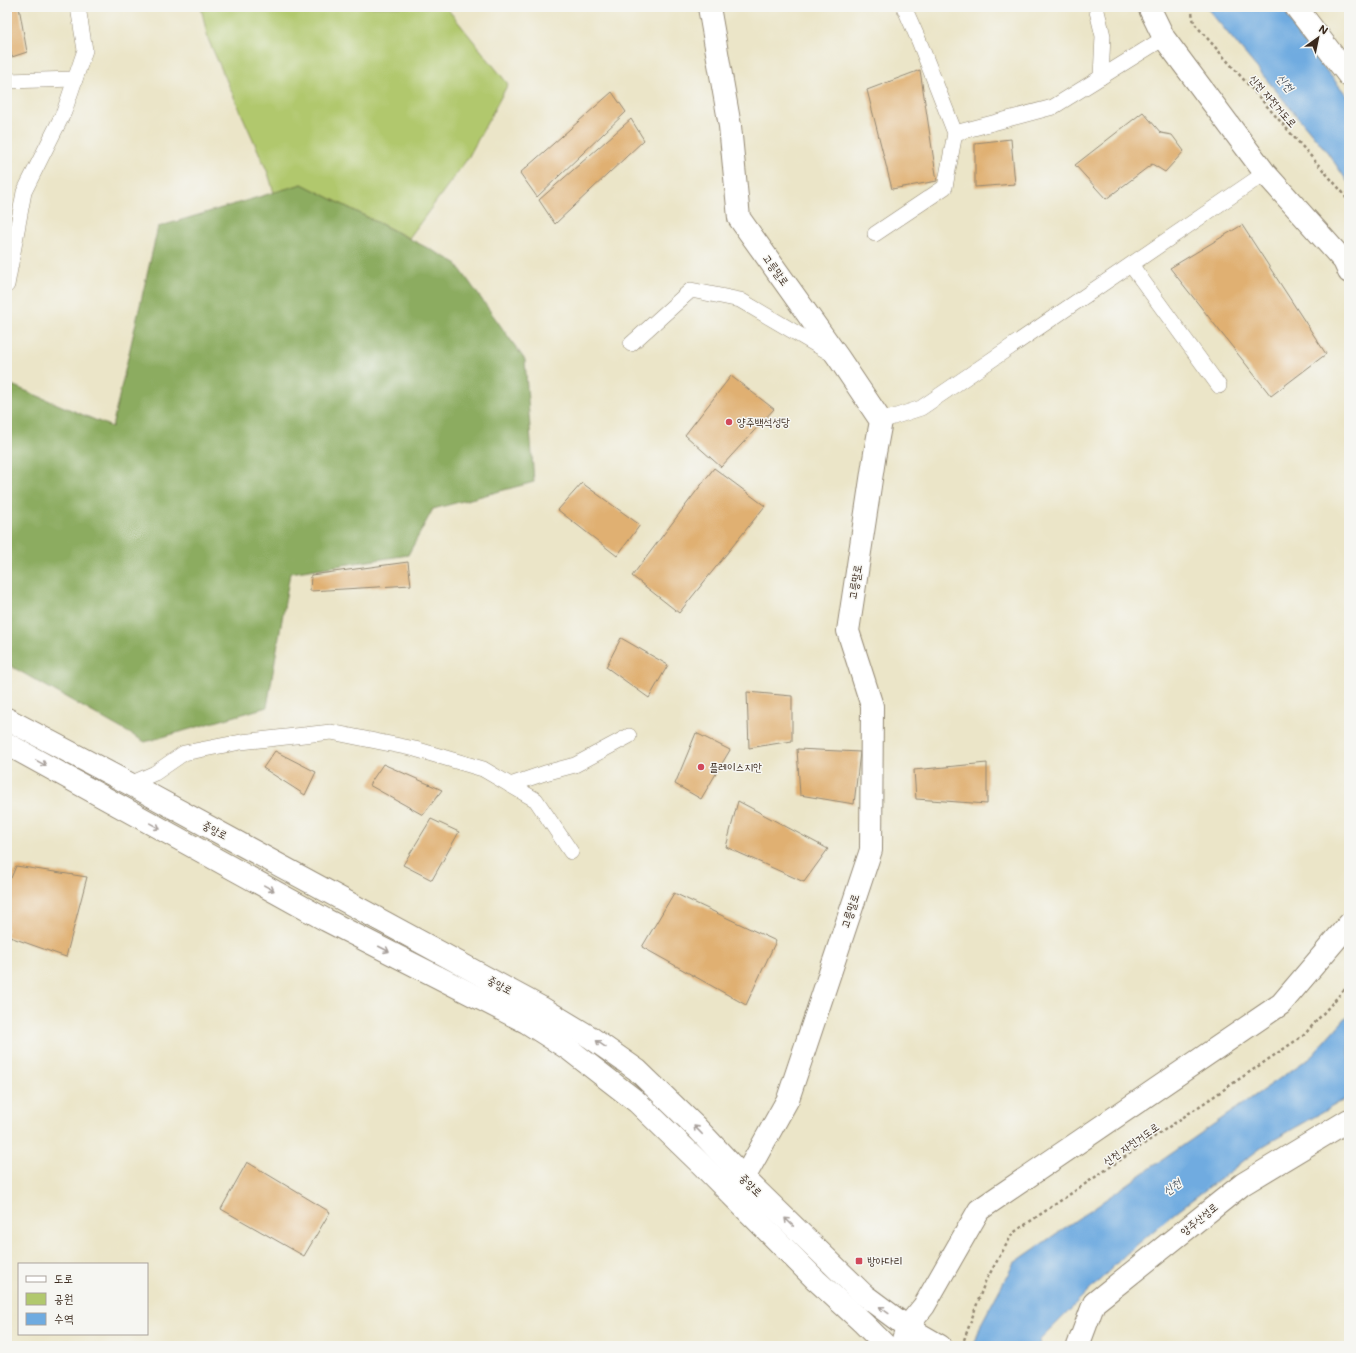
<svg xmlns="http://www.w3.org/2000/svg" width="1356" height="1353" viewBox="0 0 1356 1353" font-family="Mali,'Poor Story',sans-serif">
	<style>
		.green { fill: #b1c86d; stroke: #767946 }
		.forest { fill: #8cac60; stroke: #646b3f }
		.water { fill: #6fabe0; stroke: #556a7f }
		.building { fill: #e0b072 }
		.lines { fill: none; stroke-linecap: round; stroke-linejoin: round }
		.service-casing { stroke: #938873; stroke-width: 16 }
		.minor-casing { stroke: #938873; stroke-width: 24 }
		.secondary-casing { stroke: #938873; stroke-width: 24 }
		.path { stroke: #938873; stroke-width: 2.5; stroke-dasharray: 3 3; stroke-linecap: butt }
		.service { stroke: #fff; stroke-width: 15 }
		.minor { stroke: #fff; stroke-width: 22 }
		.secondary { stroke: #fff; stroke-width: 22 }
		.oneway { stroke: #a79f9a }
		.poi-dot { fill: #d1495b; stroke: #f6f6f2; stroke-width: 1.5 }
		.labels { text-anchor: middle; stroke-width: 3; stroke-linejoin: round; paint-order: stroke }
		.street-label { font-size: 11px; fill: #3b2a1e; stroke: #f6f6f2 }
		.poi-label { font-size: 11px; fill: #3b2a1e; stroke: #f6f6f2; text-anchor: start }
		.water-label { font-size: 12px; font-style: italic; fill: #4d5762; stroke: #f6f6f2 }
	</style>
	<rect width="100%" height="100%" fill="#f6f6f2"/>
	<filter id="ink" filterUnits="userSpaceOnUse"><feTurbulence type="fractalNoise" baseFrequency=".025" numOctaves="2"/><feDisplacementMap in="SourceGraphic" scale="8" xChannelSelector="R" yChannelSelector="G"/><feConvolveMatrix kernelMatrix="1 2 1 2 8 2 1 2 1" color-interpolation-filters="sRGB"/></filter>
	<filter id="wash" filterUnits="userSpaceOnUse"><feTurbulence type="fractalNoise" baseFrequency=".012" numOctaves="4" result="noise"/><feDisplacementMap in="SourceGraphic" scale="16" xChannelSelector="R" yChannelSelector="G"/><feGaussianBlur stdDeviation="0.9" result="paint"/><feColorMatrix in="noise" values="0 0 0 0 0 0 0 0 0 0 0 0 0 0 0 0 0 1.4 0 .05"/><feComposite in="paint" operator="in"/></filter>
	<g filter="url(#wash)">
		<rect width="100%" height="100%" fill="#ebe5c8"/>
		<polygon class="green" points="201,7 446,7 508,84 468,158 409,238 302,184 274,193 268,173 208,39"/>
		<polygon class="forest" points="302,184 455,262 525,360 534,482 433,509 408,555 290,573 267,707 145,742 7,664 7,383 112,427 158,227"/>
		<g class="water">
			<polygon points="1206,7 1283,7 1298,36 1349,98 1349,184 1328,153"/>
			<polygon points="1349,1014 1349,1097 1265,1145 1177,1211 1126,1254 1040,1340 1039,1346 974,1346 981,1324 1014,1263 1312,1056"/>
		</g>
		<g id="blocks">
			<g class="building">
				<polygon points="7,7 19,7 27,52 12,57 9,46 7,47"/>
				<polygon points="920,70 937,181 892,189 867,90"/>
				<polygon points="612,92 626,112 537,197 520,173"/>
				<polygon points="1143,112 1161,133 1172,135 1184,151 1165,172 1152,164 1106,199 1075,165"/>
				<polygon points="631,119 644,140 555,224 539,200"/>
				<polygon points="1011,139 1015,184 975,187 975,143"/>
				<polygon points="1242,225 1326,354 1271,396 1170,268"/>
				<polygon points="731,376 774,409 721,467 685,435"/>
				<polygon points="714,468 765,506 679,613 632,576"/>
				<polygon points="582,483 640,525 617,556 558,510"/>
				<polygon points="408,562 411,585 310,591 311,575"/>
				<polygon points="621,638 668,665 649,698 606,667"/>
				<polygon points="747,692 792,696 792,741 749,748"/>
				<polygon points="696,733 730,750 701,799 675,784"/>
				<polygon points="797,749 860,752 854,804 800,795"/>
				<polygon points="275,751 316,772 305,795 263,768"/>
				<polygon points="987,763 987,804 916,799 914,770"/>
				<polygon points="383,764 442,790 423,815 369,785"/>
				<polygon points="738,801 828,849 804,882 726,847"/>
				<polygon points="431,819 459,832 432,880 403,865"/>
				<polygon points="16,866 87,877 66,957 7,936 7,876 11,878"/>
				<polygon points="674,893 776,941 746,1005 642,947"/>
				<polygon points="247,1162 330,1212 304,1256 221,1209"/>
			</g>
		</g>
	</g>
	<g filter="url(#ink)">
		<use href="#blocks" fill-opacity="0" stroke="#938873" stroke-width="1"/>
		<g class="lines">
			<g class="service-casing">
				<g id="service">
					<polyline points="1096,7 1103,36 1101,77"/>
					<polyline points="7,81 75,79"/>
					<polyline points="955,133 1053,107 1164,38"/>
					<polyline points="875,234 945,187 955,133 919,41 904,7"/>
					<polyline points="1131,265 1219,386"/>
					<polyline points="7,285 24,192 64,112 85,50 78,7"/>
					<polyline points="631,344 691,290 740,300 832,354"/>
					<polyline points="881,421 921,408 1265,173"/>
					<polyline points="130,784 155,773 184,753 241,742 331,732 415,749 483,769 536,800 571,852"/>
					<polyline points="510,785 545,773 575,765 629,736"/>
				</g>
			</g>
			<g class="minor-casing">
				<g id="minor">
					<polyline points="709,7 730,126 739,218 838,357 881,421 875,453 848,631 872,706 871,850 788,1099 744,1178"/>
					<polyline points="1149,7 1164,38 1265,173 1344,261 1349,272"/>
					<polyline points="1296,7 1349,76"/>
					<polyline points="901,1346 907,1327 924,1306 979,1210 1281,1004 1349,924"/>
					<polyline points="1078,1346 1094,1303 1243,1184 1349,1120"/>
				</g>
			</g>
			<g class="secondary-casing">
				<g id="secondary">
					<polyline points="7,719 130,784 542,1008 590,1037 637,1070 697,1128 744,1178 864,1295 907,1327 940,1346"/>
					<polyline points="7,744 326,920 526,1022 570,1050 637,1102 702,1165 816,1280 863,1323 886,1346"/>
				</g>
			</g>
			<g class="path">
				<polyline points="1191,7 1194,23 1344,194 1349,204"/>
				<polyline points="964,1340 985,1282 1013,1233 1304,1035 1349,984"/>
			</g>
			<use href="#service" class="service"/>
			<use href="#minor" class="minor"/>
			<use href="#secondary" class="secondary"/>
		</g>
		<defs><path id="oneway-shaft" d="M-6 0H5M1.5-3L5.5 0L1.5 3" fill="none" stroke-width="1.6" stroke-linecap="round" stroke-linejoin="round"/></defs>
		<g class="oneway">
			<use href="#oneway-shaft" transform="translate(41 763) rotate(29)"/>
			<use href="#oneway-shaft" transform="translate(155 826) rotate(29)"/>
			<use href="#oneway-shaft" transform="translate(269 888) rotate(29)"/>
			<use href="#oneway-shaft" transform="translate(384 949) rotate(27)"/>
			<use href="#oneway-shaft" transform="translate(601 1044) rotate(-145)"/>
			<use href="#oneway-shaft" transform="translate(698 1130) rotate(-134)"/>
			<use href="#oneway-shaft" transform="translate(789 1222) rotate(-136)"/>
			<use href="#oneway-shaft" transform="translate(884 1310) rotate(-144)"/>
		</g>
	</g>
	<g class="poi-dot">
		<circle cx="729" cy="422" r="4"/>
		<circle cx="701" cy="767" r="4"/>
		<rect x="855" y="1257" width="8" height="8" rx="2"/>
	</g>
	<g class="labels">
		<g class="street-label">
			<text transform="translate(1273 101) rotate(49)" y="4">신천 자전거도로</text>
			<text transform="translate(776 270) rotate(54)" y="4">고릉말로</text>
			<text transform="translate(855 582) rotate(-81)" y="4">고릉말로</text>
			<text transform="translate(215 830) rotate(28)" y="4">중앙로</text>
			<text transform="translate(850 911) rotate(-72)" y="4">고릉말로</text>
			<text transform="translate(500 985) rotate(28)" y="4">중앙로</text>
			<text transform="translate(1131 1144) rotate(-35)" y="4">신천 자전거도로</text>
			<text transform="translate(751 1185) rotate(45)" y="4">중앙로</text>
			<text transform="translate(1199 1219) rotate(-39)" y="4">양주산성로</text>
		</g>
		<g class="poi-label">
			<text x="737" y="426">양주백석성당</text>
			<text x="709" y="771">플레이스지안</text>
			<text x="867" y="1265">방아다리</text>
		</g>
		<g class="water-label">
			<text transform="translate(1285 83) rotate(49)" y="4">신천</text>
			<text transform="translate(1172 1187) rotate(-35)" y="4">신천</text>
		</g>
	</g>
	<rect width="1356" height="1353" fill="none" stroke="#f6f6f2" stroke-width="24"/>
	<rect x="18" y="1263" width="130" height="72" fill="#f6f6f2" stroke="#aba49d"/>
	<rect x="26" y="1276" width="20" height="6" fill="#ffffff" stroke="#aba49d"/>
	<text x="54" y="1283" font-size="12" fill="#3b2a1e">도로</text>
	<rect x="26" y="1293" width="20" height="12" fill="#b1c86d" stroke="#aba49d"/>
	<text x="54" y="1303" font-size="12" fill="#3b2a1e">공원</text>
	<rect x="26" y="1313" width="20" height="12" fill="#6fabe0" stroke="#aba49d"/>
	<text x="54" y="1323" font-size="12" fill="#3b2a1e">수역</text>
	<g transform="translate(1318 38) rotate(33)" stroke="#f6f6f2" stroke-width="3" paint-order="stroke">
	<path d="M0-3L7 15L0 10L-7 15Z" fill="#3b2a1e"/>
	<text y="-6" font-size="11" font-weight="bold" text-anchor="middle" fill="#3b2a1e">N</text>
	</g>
</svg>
